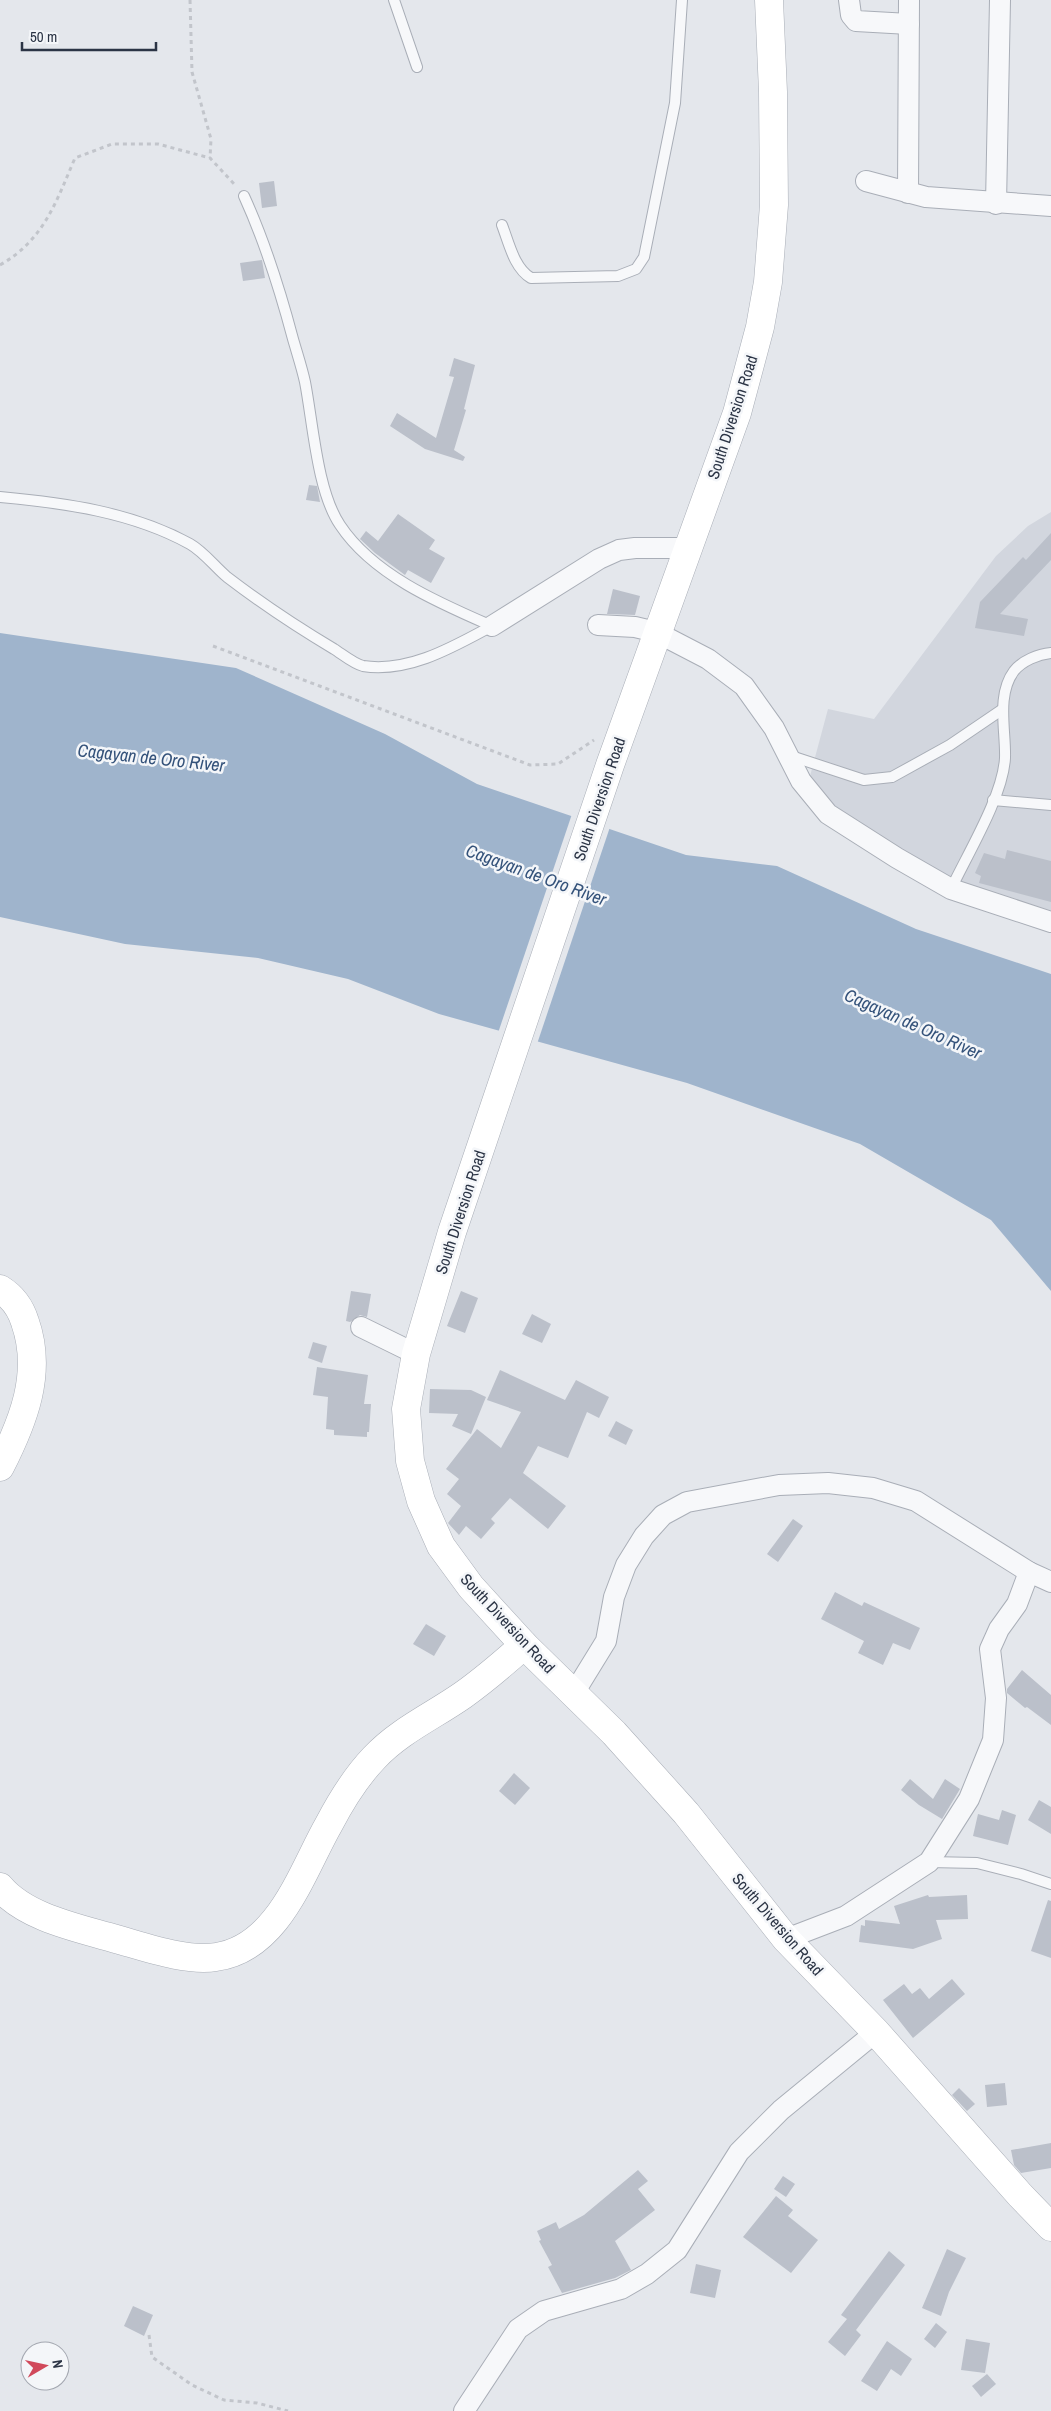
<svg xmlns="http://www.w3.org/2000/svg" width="1051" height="2411" viewBox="0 0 1051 2411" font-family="'Archivo Narrow',sans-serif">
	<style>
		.built { fill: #d2d6de }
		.water { fill: #9fb4cc }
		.pier { fill: #e4e7ec }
		.building { fill: #bbc0ca }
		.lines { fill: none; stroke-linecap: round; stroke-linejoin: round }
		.lane-casing { stroke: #a9aeb7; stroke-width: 12 }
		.street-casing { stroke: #a9aeb7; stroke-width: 22 }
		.secondary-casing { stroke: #a9aeb7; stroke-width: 29 }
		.path { stroke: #c2c5cb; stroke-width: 3; stroke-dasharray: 4 4; stroke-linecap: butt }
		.lane { stroke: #f7f8fa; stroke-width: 10 }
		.street { stroke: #f7f8fa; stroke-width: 20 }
		.secondary { stroke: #fff; stroke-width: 28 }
		.labels { text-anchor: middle; stroke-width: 5; stroke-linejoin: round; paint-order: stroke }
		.street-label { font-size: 16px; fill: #2b3445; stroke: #f4f6f9 }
		.water-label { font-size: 18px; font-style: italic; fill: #34527a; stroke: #f4f6f9 }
	</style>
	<rect width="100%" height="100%" fill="#e4e7ec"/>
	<polygon class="built" points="1051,512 1051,913 939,875 806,791 828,709 874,719 996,556 1028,526"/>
	<polygon class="water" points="0,633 236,668 385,734 477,784 686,855 777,866 916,929 1051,974 1051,1291 991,1220 860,1144 687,1083 439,1014 348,979 258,958 125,944 0,917"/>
	<polygon class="pier" points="572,814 610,827 537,1044 498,1033"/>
	<g class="building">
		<polygon points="274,181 277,206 262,208 259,183"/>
		<polygon points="262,260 265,278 243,281 240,263"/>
		<polygon points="454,358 475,365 464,409 466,410 454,450 465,457 463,461 425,449 390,426 397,413 436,438 454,377 449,376"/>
		<polygon points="309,485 317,486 320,502 306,500"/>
		<polygon points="398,514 435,540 429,549 445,558 431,583 408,570 405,575 375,553 360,539 366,531 378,541"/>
		<polygon points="1051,533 1051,560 1000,614 1028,619 1024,636 975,628 980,602 1023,557 1026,560"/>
		<polygon points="613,589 640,596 635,615 607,614"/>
		<polygon points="1007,850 1051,861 1051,902 979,883 981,876 975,873 984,853 1005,859"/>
		<polygon points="351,1291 371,1294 367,1317 360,1315 350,1322 346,1321"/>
		<polygon points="461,1291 478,1298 465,1333 447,1326"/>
		<polygon points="532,1314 551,1324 542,1343 522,1334"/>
		<polygon points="313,1342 327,1346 322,1363 308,1358"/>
		<polygon points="317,1367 368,1375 364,1404 371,1404 369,1432 367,1432 367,1437 334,1435 334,1430 326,1429 328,1397 313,1395"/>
		<polygon points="500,1370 565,1400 576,1380 609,1397 599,1418 587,1412 568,1458 538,1446 523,1473 566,1506 548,1529 510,1498 491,1519 495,1523 481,1539 466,1526 459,1535 448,1523 461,1506 447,1494 459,1479 446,1469 477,1429 501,1448 521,1412 487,1400"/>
		<polygon points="430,1389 471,1390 486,1397 471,1434 452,1426 458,1414 429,1413"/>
		<polygon points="616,1421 633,1430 626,1445 608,1436"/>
		<polygon points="793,1519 803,1526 778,1562 767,1554"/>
		<polygon points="835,1592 862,1606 864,1602 920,1628 910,1650 893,1643 883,1665 858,1653 864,1641 821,1619"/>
		<polygon points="426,1624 446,1636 434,1656 413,1644"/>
		<polygon points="1022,1670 1051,1695 1051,1725 1027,1707 1025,1708 1007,1693 1007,1689"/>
		<polygon points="514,1773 530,1788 515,1805 499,1791"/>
		<polygon points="910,1779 933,1799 945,1779 960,1789 942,1819 919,1805 901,1790"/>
		<polygon points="1039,1800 1051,1807 1051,1834 1028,1820"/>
		<polygon points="1002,1810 1016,1815 1008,1845 973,1836 978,1814 999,1820"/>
		<polygon points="928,1895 929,1897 967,1895 968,1919 936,1920 942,1939 913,1949 859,1942 861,1925 865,1926 865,1920 900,1924 894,1906"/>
		<polygon points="1048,1900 1051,1901 1051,1958 1031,1951"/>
		<polygon points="952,1979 965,1994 913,2038 883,2000 904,1984 912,1994 920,1988 929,1999"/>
		<polygon points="1005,2083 1007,2105 987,2107 985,2085"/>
		<polygon points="959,2088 975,2104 967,2111 952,2095"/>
		<polygon points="1051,2143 1051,2168 1021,2173 1014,2165 1011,2150"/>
		<polygon points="638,2170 648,2181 638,2189 655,2210 615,2241 631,2270 615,2278 562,2293 548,2267 552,2265 539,2241 541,2240 537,2231 556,2222 559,2229 584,2215"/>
		<polygon points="783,2176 795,2184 786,2197 774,2189"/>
		<polygon points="776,2196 793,2210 788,2216 818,2240 791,2273 743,2237"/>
		<polygon points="947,2249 966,2258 949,2292 941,2316 922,2308"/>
		<polygon points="889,2251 905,2265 856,2330 861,2335 845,2356 828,2342 847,2319 841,2315"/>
		<polygon points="696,2264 721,2270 715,2298 690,2293"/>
		<polygon points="133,2306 153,2315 144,2336 124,2326"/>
		<polygon points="936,2323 947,2332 935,2348 924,2339"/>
		<polygon points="966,2339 990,2343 985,2373 961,2370"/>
		<polygon points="887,2341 912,2359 901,2376 891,2369 877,2391 861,2381"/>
		<polygon points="987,2374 996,2384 981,2397 972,2386"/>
	</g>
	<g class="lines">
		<g class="lane-casing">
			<g id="lane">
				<polyline points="394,0 417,67"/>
				<path d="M244,196C265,242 280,290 293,339C297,353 302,368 305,382C313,423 317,491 340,525C373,575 439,603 492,626"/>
				<path d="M502,225C509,243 514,268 531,278L618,276L636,269L644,257L675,103L682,0"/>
				<path d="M0,497C65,503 132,512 190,544C204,552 215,567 227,577C261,603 297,627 334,649C342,654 354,664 363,666C409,673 453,647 492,626"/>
				<polyline points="788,755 864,780 892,777 950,745 1003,709"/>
				<polyline points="993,800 1051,805"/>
				<path d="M951,889C968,853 1003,796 1005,758C1006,731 996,695 1014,671C1022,661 1038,654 1051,653"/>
				<polyline points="929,1862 977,1863 1021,1874 1051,1884"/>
			</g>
		</g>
		<g class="street-casing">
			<g id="street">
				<polyline points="849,0 851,15 856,21 909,24"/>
				<polyline points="866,181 926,197 1051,206"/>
				<polyline points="908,193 909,0"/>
				<polyline points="996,204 1000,0"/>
				<polyline points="598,625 635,627 656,632 708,659 744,686 774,728 801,781 828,814 897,858 951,889 1051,922"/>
				<polyline points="492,626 599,559 619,550 635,548 688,548"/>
				<polyline points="361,1327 416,1354"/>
				<polyline points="574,1693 606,1641 614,1597 626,1565 644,1536 663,1515 687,1502 779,1485 828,1483 873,1488 916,1501 1029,1572"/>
				<polyline points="786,1939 846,1916 929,1862 969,1799 993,1740 996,1698 990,1649 999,1629 1017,1604 1029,1572 1051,1582"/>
				<polyline points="464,2411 518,2329 544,2311 621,2289 647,2274 677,2250 739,2152 781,2110 876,2032"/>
			</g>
		</g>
		<g class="secondary-casing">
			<g id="secondary">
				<polyline points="769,0 773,92 774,205 768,282 760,327 737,413 610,765 452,1232 416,1354 406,1409 410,1461 421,1501 441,1546 471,1587 524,1645 614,1733 686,1813 786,1939 876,2032 1020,2195 1051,2227"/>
				<path d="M0,1289C13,1297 21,1309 25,1322C43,1373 23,1422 0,1467"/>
				<path d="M0,1887C26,1918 79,1928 116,1939C145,1947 187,1962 216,1957C279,1948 302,1871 329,1824C341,1801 356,1777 374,1758C399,1731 433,1716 463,1695C484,1680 505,1662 524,1645"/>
			</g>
		</g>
		<g class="path">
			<polyline points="190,0 192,72 211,139 210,158"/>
			<path d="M0,265C44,240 56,202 75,158L112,144H158L210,158L236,186"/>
			<polyline points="213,646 530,765 558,764 594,740"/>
			<polyline points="149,2335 152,2357 192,2385 224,2400 257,2403 288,2411"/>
		</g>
		<use href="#lane" class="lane"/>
		<use href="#street" class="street"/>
		<use href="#secondary" class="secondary"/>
	</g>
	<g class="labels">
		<g class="street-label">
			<text transform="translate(732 417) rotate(-72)" y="6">South Diversion Road</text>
			<text transform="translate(599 799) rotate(-71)" y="6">South Diversion Road</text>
			<text transform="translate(460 1212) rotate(-72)" y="6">South Diversion Road</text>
			<text transform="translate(508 1623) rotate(47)" y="6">South Diversion Road</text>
			<text transform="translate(778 1924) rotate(49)" y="6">South Diversion Road</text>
		</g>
		<g class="water-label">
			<text transform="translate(151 758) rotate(6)" y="6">Cagayan de Oro River</text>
			<text transform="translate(536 875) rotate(20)" y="6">Cagayan de Oro River</text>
			<text transform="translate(913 1024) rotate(24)" y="6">Cagayan de Oro River</text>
		</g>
	</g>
	<g transform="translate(45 2366) rotate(81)"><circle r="24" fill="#f4f6f9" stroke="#a4a8b1"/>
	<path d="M0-4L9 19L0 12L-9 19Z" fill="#d1495b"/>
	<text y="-8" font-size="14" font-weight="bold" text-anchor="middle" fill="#2b3445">N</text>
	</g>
	<path d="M22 42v8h134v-8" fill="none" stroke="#2b3445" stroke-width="2.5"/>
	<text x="30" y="42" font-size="15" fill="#2b3445" stroke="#f4f6f9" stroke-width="4" paint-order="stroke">50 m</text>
</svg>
